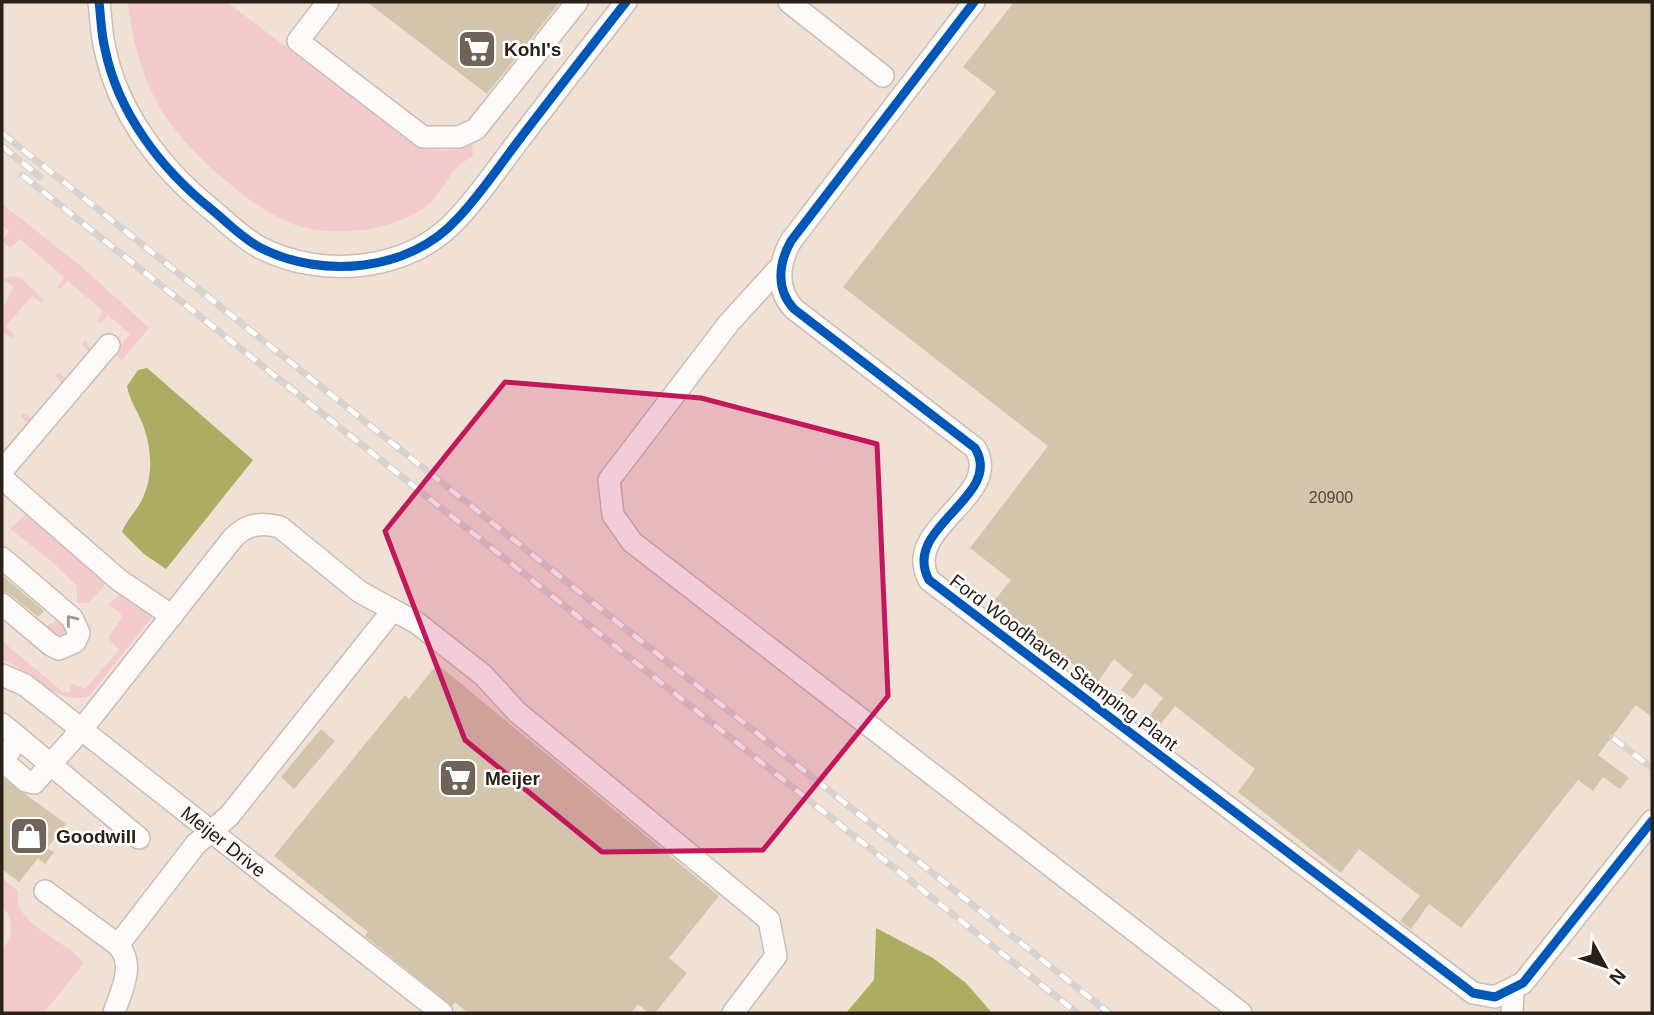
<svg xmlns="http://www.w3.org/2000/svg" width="1654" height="1015" viewBox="0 0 1654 1015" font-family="Arial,sans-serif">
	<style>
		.green { fill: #f3cbcc }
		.water { fill: #adac63 }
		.building { fill: #d3c4ac }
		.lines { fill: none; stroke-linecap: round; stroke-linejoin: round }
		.minor-casing { stroke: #cabdb4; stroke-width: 24 }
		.minor { stroke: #fdfaf9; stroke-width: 21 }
		.rail-casing { stroke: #d8d3cf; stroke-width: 7 }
		.rail { stroke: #fff; stroke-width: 4.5; stroke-dasharray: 13; stroke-linecap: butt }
		.cycleway-casing { stroke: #fff; stroke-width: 13 }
		.cycleway { stroke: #0057b8; stroke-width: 9 }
		.oneway { stroke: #9e9893 }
		.marked { fill: #c2185b; fill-opacity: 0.2; stroke: #c2185b; stroke-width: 5; stroke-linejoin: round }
		.labels { text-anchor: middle; stroke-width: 5; stroke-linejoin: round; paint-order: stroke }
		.number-label { font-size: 16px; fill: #55493c }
		.poi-label { font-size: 19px; font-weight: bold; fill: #2b2017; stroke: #fff; text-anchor: start }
		.street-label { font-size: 19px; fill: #2b2017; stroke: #fff }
	</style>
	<rect width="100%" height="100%" fill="#f1e1d5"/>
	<g class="green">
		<path d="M128,2H227L413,144C433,153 452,152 472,144L473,156C448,171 454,173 438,194C427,210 408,218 390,224C363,233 322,234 295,225C251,209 184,149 160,108C142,77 131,37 128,2Z"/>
		<polygon points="2,204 81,266 149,328 122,360 114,354 130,334 108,315 101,323 97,322 103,311 68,281 61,289 57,288 64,277 20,239 10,248 2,241 9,231 2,225"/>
		<polygon points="10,276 21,278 45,301 41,303 32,296 6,326 14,334 12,338 2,332 2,309 14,287 4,280"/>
		<polygon points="86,339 91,353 4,456 2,453 28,423 21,417 22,413 32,418 62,384 55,375 59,373 67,379 89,352 81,344"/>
		<polygon points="27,513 105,580 103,588 88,603 77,603 77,586 50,560 10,529"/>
		<path d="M121,593L153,616L89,696C56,707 32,670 2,660V641L63,692L69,693L72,683L85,689L119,650L108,638L121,619V614L110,605L104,609Z"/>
		<polygon points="58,613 60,623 73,625 63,645 44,626 54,623"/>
		<path d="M2,878L18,891C12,926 67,939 84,963L44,1013H2V952L11,936L10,917L2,906Z"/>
	</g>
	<g class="water">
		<path d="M147,368L253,460L166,569L144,554L122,532C127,519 139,509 144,495C154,472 151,443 141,420C136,408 129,399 127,386L138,370Z"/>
		<polygon points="876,928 933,958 966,983 992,1013 846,1013 874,980"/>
	</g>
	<g class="building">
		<polygon points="367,2 560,2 487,94"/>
		<polygon points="1014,2 1652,2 1652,717 1636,705 1598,755 1629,778 1620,789 1603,777 1593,791 1578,780 1461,928 1429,904 1411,929 1400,921 1420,896 1359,849 1341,873 1238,792 1255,769 1175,706 1155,731 1144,723 1163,698 1145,683 1133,699 1121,690 1133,675 1114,659 1097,683 993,602 1011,580 970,548 1048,446 843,287 996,92 963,67"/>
		<polygon points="2,575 44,611 38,617 10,594 2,591"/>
		<polygon points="437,664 719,896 669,958 687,973 655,1013 649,1013 638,1004 631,1013 468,1013 455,1002 452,1006 365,936 368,932 274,856 405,695 409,699"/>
		<polygon points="321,729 335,741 294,789 281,777"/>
		<polygon points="2,777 66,824 47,848 54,852 45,864 38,858 19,882 2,869"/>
	</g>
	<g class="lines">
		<g class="minor-casing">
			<g id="minor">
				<path d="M99,2C101,17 101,34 105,49C118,113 161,169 211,209C227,222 243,239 261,248C322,279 409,272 457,219C480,195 499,166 519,140C554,94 590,48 626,2"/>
				<polyline points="328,2 298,41 423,137 459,137 476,129 577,2"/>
				<polyline points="789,2 883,76"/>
				<path d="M974,2L791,241C778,264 776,290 794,309L975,448C1005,497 900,527 929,580L1473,993L1495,997L1523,983L1652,821"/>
				<polyline points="781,266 729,323 609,480 613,515 632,542 1241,1013"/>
				<polyline points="2,471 109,345"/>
				<polyline points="2,478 119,580 172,616"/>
				<polyline points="2,558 72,618 79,633 75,642 59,649 51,645 2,604"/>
				<path id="s1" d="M2,675L25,685L442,1013"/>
				<polyline points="2,724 139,838"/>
				<path d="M18,738L3,761L26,781L34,783L82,729L233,538C247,524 260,522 280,527L360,592L417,623L483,675L517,712L769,920L776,956L733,1013"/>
				<polyline points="45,891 118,945"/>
				<path d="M114,1013C121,991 136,965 118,945L196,844L229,816L393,610"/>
				<polyline points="1512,1013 1513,991"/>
			</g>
		</g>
		<use href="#minor" class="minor"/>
		<g class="rail-casing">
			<g id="rail">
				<polyline points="2,133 1109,1013"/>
				<polyline points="2,146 40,177"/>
				<polyline points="22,175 1077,1013"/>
				<polyline points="1613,738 1652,768"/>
			</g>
		</g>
		<use href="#rail" class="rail"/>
		<g class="cycleway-casing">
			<g id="cycleway">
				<path d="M99,2C101,17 101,34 105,49C118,113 161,169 211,209C227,222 243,239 261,248C322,279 409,272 457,219C480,195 499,166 519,140C554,94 590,48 626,2"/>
				<path d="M974,2L791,241C778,264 776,290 794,309L975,448C1005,497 900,527 929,580L1473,993L1495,997L1523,983L1652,821"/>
			</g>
		</g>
		<use href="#cycleway" class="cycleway"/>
	</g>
	<defs><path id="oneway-chevron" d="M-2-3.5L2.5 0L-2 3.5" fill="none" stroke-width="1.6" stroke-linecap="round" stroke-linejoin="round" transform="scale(1.75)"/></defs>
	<use class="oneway" href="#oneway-chevron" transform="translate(71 620) rotate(-129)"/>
	<path class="marked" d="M505,382L701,398L877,444L888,696L763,850L602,852L465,740L385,531Z"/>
	<defs>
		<g id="supermarket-square" transform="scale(2.0125)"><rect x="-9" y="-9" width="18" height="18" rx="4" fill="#70645a" stroke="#fff"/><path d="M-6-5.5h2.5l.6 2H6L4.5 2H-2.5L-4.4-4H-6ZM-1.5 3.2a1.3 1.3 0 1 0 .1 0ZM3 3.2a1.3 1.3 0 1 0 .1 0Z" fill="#fff"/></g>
		<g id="shop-square" transform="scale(2.0125)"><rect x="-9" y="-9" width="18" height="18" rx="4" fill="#70645a" stroke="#fff"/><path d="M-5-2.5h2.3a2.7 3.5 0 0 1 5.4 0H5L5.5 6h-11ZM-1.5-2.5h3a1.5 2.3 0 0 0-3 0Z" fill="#fff"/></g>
	</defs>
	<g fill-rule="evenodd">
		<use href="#supermarket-square" x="477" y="49"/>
		<use href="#supermarket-square" x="458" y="778"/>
		<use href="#shop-square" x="29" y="836"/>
	</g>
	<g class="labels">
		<g class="number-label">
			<text x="1331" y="503">20900</text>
		</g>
		<g class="poi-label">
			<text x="504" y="56">Kohl's</text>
			<text x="485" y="785">Meijer</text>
			<text x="56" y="843">Goodwill</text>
		</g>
		<g class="street-label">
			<text transform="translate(1064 662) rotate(37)" y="7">Ford Woodhaven Stamping Plant</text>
			<text dy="7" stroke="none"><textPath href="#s1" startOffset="278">Meijer Drive</textPath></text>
		</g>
	</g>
	<rect width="1654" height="1015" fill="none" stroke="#2b2017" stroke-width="7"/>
	<g transform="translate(1605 966) rotate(130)" stroke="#ffffff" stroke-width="5" paint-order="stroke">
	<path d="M0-5L12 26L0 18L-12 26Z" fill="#2b2017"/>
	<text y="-10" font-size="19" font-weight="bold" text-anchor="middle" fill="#2b2017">N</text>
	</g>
</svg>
